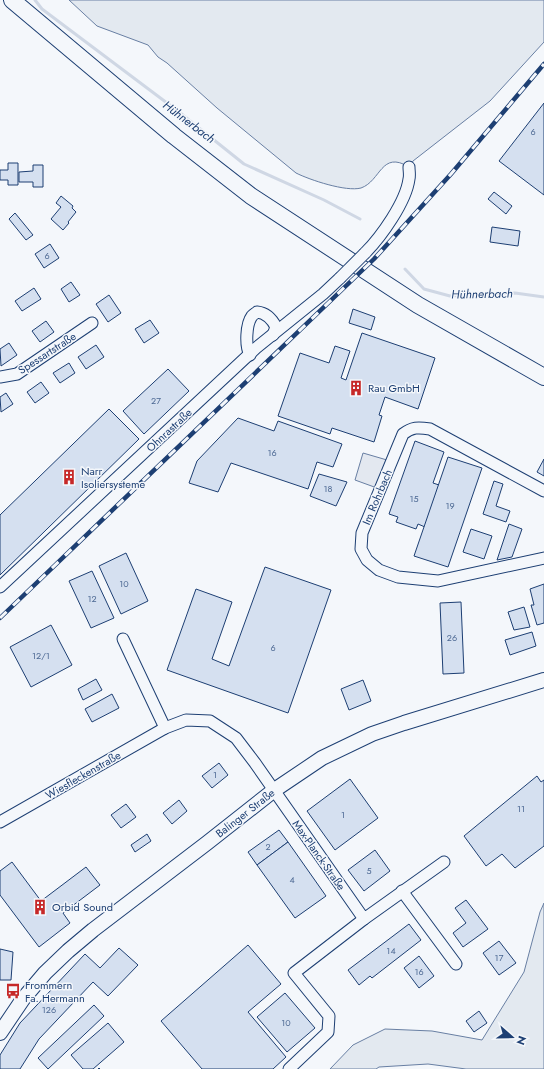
<svg xmlns="http://www.w3.org/2000/svg" width="544" height="1069" viewBox="0 0 544 1069" font-family="Jost,sans-serif">
	<style>
		.green { fill: #e3e9f0; stroke: #687fa3 }
		.parking { fill: #e3e8f0; stroke: #687fa3 }
		.lines { fill: none; stroke-linecap: round; stroke-linejoin: round }
		.stream { stroke: #cfd7e4; stroke-width: 3 }
		.building { fill: #d5e0f0; stroke: #1d3f73 }
		.minor-casing { stroke: #1d3f73; stroke-width: 13 }
		.major-casing { stroke: #1d3f73; stroke-width: 16 }
		.highway-casing { stroke: #1d3f73; stroke-width: 18 }
		.minor { stroke: #f4f7fb; stroke-width: 11 }
		.major { stroke: #f4f7fb; stroke-width: 14 }
		.highway { stroke: #f4f7fb; stroke-width: 16 }
		.rail-casing { stroke: #1d3f73; stroke-width: 4.5 }
		.rail { stroke: #f4f7fb; stroke-width: 3; stroke-dasharray: 9; stroke-linecap: butt }
		.minor-bridge-casing { stroke: #1d3f73; stroke-width: 13; stroke-linecap: butt }
		.minor-bridge { stroke: #f4f7fb; stroke-width: 11 }
		.fence { stroke: #1d3f73; stroke-width: 1; stroke-dasharray: 5 2; stroke-linecap: butt }
		.labels { text-anchor: middle; stroke-width: 3; stroke-linejoin: round; paint-order: stroke }
		.number-label { font-size: 9px; fill: #4b6792 }
		.street-label { font-size: 11px; fill: #1d3f73; stroke: #f4f7fb }
		.poi-label { font-size: 11px; fill: #1d3f73; stroke: #f4f7fb; text-anchor: start }
		.water-label { font-size: 12px; font-style: italic; fill: #1d3f73; stroke: #f4f7fb }
	</style>
	<rect width="100%" height="100%" fill="#f4f7fb"/>
	<g class="green">
		<path d="M69,0H544V42L490,101L413,161L409,167C381,150 381,181 361,188C346,192 310,180 296,173L217,108L167,63L158,57L148,45L97,26Z"/>
		<polygon points="544,903 544,1069 466,1069 428,1064 379,1067 376,1069 330,1069 353,1045 385,1029 432,1031 482,1040 524,972 540,912"/>
	</g>
	<polygon class="parking" points="363,453 387,460 377,488 355,480"/>
	<g class="lines">
		<g class="stream">
			<polyline points="35,0 42,9 179,112 244,164 324,200 360,219"/>
			<polyline points="405,269 424,289 450,296 515,293 544,297"/>
		</g>
	</g>
	<g class="building">
		<polygon points="544,103 544,195 499,161"/>
		<polygon points="8,163 18,163 18,185 8,185 8,180 0,180 0,170 8,170"/>
		<polygon points="33,165 43,165 43,187 33,187 33,182 19,182 19,172 33,171"/>
		<polygon points="494,192 512,206 506,214 488,199"/>
		<polygon points="61,196 73,206 72,208 76,212 68,222 69,223 63,230 51,219 61,207 56,203"/>
		<polygon points="15,213 33,235 26,240 9,219"/>
		<polygon points="492,227 520,231 518,246 490,242"/>
		<polygon points="50,244 59,258 44,268 35,254"/>
		<polygon points="71,282 80,295 69,302 61,289"/>
		<polygon points="34,288 41,299 22,311 15,301"/>
		<polygon points="109,295 121,313 108,322 96,304"/>
		<polygon points="353,309 375,317 371,330 349,323"/>
		<polygon points="150,320 159,333 144,343 135,329"/>
		<polygon points="46,321 54,332 40,342 32,331"/>
		<polygon points="362,333 435,358 418,409 385,397 379,415 382,416 374,442 332,428 330,434 278,416 300,353 329,363 335,346 350,351 341,378 346,380"/>
		<polygon points="9,343 17,355 1,366 0,349"/>
		<polygon points="96,345 104,357 86,369 78,357"/>
		<polygon points="69,363 75,373 60,383 53,373"/>
		<polygon points="168,369 189,391 144,434 123,411"/>
		<polygon points="41,382 49,393 35,403 27,392"/>
		<polygon points="6,393 13,404 1,412 0,397"/>
		<polygon points="109,409 139,439 0,575 0,515"/>
		<polygon points="238,418 274,431 278,421 342,444 333,467 317,462 308,489 231,463 218,492 189,483 197,461"/>
		<polygon points="415,441 444,452 433,483 439,485 425,527 418,524 416,529 396,522 398,517 389,514"/>
		<polygon points="448,457 482,468 448,567 414,556"/>
		<polygon points="544,459 544,476 537,472"/>
		<polygon points="319,474 347,482 336,506 310,496"/>
		<polygon points="494,481 503,484 496,506 510,511 506,522 483,514"/>
		<polygon points="509,524 522,529 512,557 497,560"/>
		<polygon points="471,529 492,536 484,559 463,552"/>
		<polygon points="126,553 148,601 121,614 99,566"/>
		<polygon points="265,567 331,590 288,713 167,670 196,589 232,602 212,659 229,666"/>
		<polygon points="92,571 114,618 91,628 69,581"/>
		<polygon points="544,584 544,623 537,625 531,605 534,605 530,589"/>
		<polygon points="461,602 464,673 443,674 440,603"/>
		<polygon points="524,607 530,627 514,630 508,612"/>
		<polygon points="51,625 72,665 31,687 10,647"/>
		<polygon points="532,632 536,646 510,655 505,640"/>
		<polygon points="96,679 102,690 83,700 78,689"/>
		<polygon points="363,680 371,701 349,710 341,689"/>
		<polygon points="112,694 119,708 92,722 85,709"/>
		<polygon points="219,763 228,775 212,788 202,776"/>
		<polygon points="537,776 541,782 544,780 544,846 515,868 502,854 486,866 464,836"/>
		<polygon points="350,779 378,818 335,850 307,811"/>
		<polygon points="179,800 187,811 172,824 163,813"/>
		<polygon points="126,804 136,817 121,828 111,815"/>
		<polygon points="279,830 288,842 257,865 248,852"/>
		<polygon points="147,834 151,841 135,852 131,845"/>
		<polygon points="288,842 326,896 295,918 257,865"/>
		<polygon points="375,850 390,871 364,891 348,870"/>
		<polygon points="12,862 41,901 86,867 100,885 63,913 70,923 39,947 0,895 0,871"/>
		<polygon points="466,900 488,929 463,947 453,933 466,923 455,908"/>
		<polygon points="409,924 421,940 372,978 370,976 359,985 348,970"/>
		<polygon points="499,941 516,963 499,975 483,953"/>
		<polygon points="248,945 281,984 248,1012 286,1057 273,1069 202,1069 161,1021"/>
		<polygon points="119,948 138,965 108,996 93,982 39,1039 20,1069 0,1069 0,1055 20,1023 85,954 100,968"/>
		<polygon points="0,949 13,952 11,980 0,980"/>
		<polygon points="419,956 434,976 419,988 404,968"/>
		<polygon points="285,993 315,1028 287,1052 257,1017"/>
		<polygon points="94,1005 104,1016 48,1069 38,1058"/>
		<polygon points="479,1011 487,1023 474,1032 466,1021"/>
		<polygon points="108,1023 124,1042 93,1069 83,1069 71,1055"/>
	</g>
	<g class="lines">
		<g class="minor-casing">
			<g id="minor">
				<path d="M365,253C381,237 406,202 409,179C410,175 409,171 409,167"/>
				<path d="M250,355C245,346 246,324 252,316C254,314 256,313 257,312C267,313 272,319 276,327L273,335"/>
				<polyline points="0,377 17,374 92,323"/>
				<path d="M544,491L430,429C418,427 412,427 403,434L362,533L361,549L367,560L379,570L398,577L438,581L544,558"/>
				<polyline points="0,587 256,348 323,294 340,278"/>
				<polyline points="123,639 165,728"/>
				<polyline points="0,822 165,728 186,720 210,721 236,738 255,763 364,919 444,862"/>
				<polyline points="402,891 456,964"/>
				<polyline points="289,1069 328,1032 329,1016 294,973 364,919"/>
			</g>
		</g>
		<g class="major-casing">
			<polyline id="major" points="0,1033 23,999 45,973 68,951 93,930 207,843 273,791 322,758 372,734 404,723 544,680"/>
		</g>
		<g class="highway-casing">
			<polyline id="highway" points="12,0 174,136 251,196 418,305 544,377"/>
		</g>
		<use href="#minor" class="minor"/>
		<use href="#major" class="major"/>
		<use href="#highway" class="highway"/>
		<g class="rail-casing">
			<polyline id="rail" points="0,618 374,259 451,174 544,64"/>
		</g>
		<use href="#rail" class="rail"/>
		<g class="minor-bridge-casing">
			<polyline id="minor-bridge" points="340,278 365,253"/>
		</g>
		<use href="#minor-bridge" class="minor-bridge"/>
		<polyline class="fence" points="98,1069 99,1068 100,1069"/>
	</g>
	<defs>
		<g id="building-bare" transform="scale(1.2)"><path d="M-4-6H4V6H1V3H-1V6H-4ZM-2.5-4.3h1.7v1.8h-1.7ZM.8-4.3h1.7v1.8H.8ZM-2.5-1h1.7V.8h-1.7ZM.8-1h1.7V.8H.8Z" fill="#c62828" stroke="#f4f7fb" stroke-width="2.5" paint-order="stroke"/></g>
		<g id="bus-bare" transform="scale(1.2)"><path d="M-5-6H5V4H4V6H2V4H-2V6H-4V4H-5ZM-3.5-4V0h7V-4ZM-3.5 1.2v1.5H-2V1.2ZM2 1.2v1.5H3.5V1.2Z" fill="#c62828" stroke="#f4f7fb" stroke-width="2.5" paint-order="stroke"/></g>
	</defs>
	<g fill-rule="evenodd">
		<use href="#building-bare" x="356" y="388"/>
		<use href="#building-bare" x="69" y="477"/>
		<use href="#building-bare" x="40" y="907"/>
		<use href="#bus-bare" x="13" y="991"/>
	</g>
	<g class="labels">
		<g class="number-label">
			<text x="533" y="135">6</text>
			<text x="47" y="259">6</text>
			<text x="156" y="404">27</text>
			<text x="272" y="456">16</text>
			<text x="328" y="492">18</text>
			<text x="414" y="502">15</text>
			<text x="450" y="509">19</text>
			<text x="124" y="587">10</text>
			<text x="92" y="602">12</text>
			<text x="452" y="641">26</text>
			<text x="273" y="651">6</text>
			<text x="41" y="659">12/1</text>
			<text x="215" y="778">1</text>
			<text x="521" y="812">11</text>
			<text x="343" y="818">1</text>
			<text x="268" y="850">2</text>
			<text x="369" y="874">5</text>
			<text x="292" y="883">4</text>
			<text x="391" y="954">14</text>
			<text x="499" y="961">17</text>
			<text x="419" y="975">16</text>
			<text x="49" y="1013">126</text>
			<text x="286" y="1026">10</text>
		</g>
		<g class="street-label">
			<text transform="translate(47 353) rotate(-33)" y="4">Spessartstraße</text>
			<text transform="translate(169 430) rotate(-43)" y="4">Ohnrastraße</text>
			<text transform="translate(377 497) rotate(-67)" y="4">Im Rohrbach</text>
			<text transform="translate(83 775) rotate(-30)" y="4">Wiesfleckenstraße</text>
			<text transform="translate(245 813) rotate(-38)" y="4">Balinger Straße</text>
			<text transform="translate(319 855) rotate(55)" y="4">Max-Planck-Straße</text>
		</g>
		<g class="poi-label">
			<text x="368" y="392">Rau GmbH</text>
			<text x="81" y="475">Narr<tspan x="81" dy="13">Isoliersysteme</tspan></text>
			<text x="52" y="911">Orbid Sound</text>
			<text x="25" y="989">Frommern<tspan x="25" dy="13">Fa. Hermann</tspan></text>
		</g>
		<g class="water-label">
			<text transform="translate(189 122) rotate(37)" y="4">Hühnerbach</text>
			<text transform="translate(482 294) rotate(-1)" y="4">Hühnerbach</text>
		</g>
	</g>
	<g transform="translate(512 1037) rotate(110)" stroke="#f4f7fb" stroke-width="3" paint-order="stroke">
	<path d="M0-3L7 15L0 10L-7 15Z" fill="#1d3f73"/>
	<text y="-6" font-size="11" font-weight="bold" text-anchor="middle" fill="#1d3f73">N</text>
	</g>
</svg>
